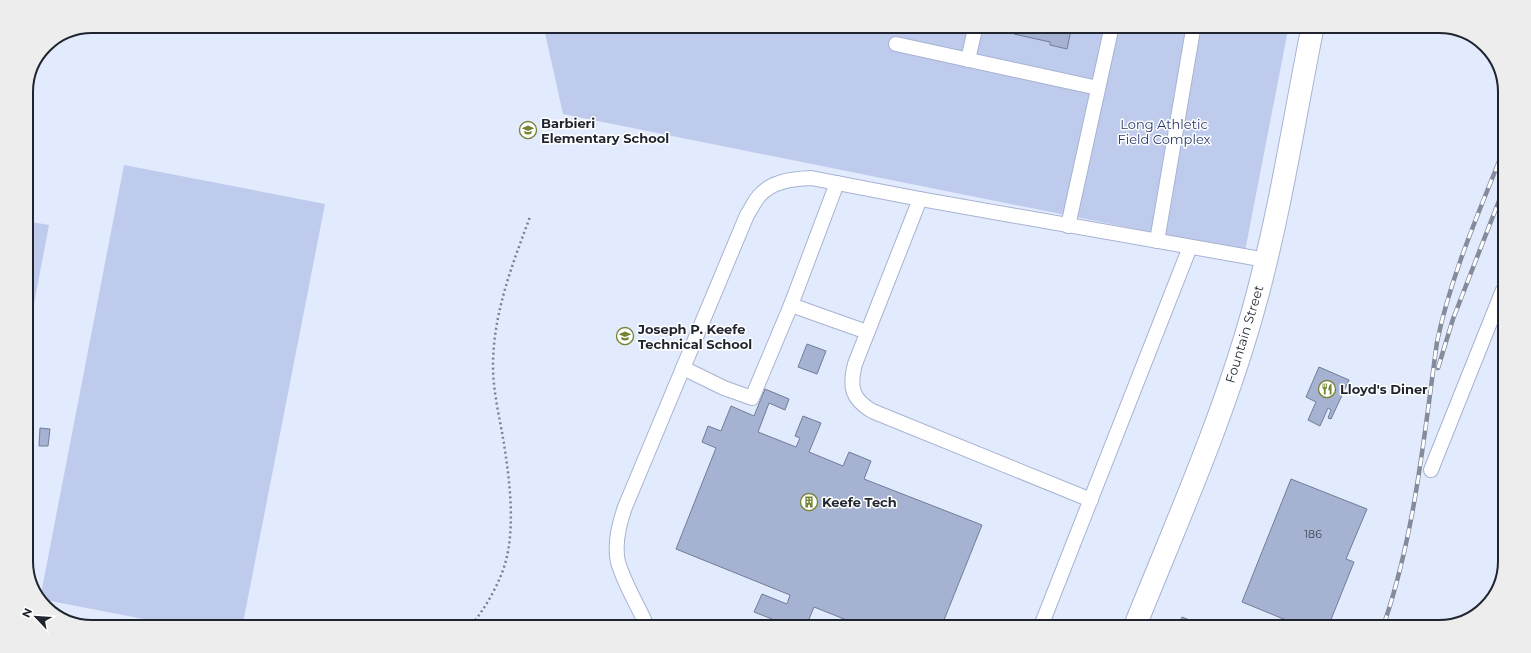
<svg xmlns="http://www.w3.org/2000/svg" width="1531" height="653" viewBox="0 0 1531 653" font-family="Montserrat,sans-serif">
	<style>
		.green { fill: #bfcbec }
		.building { fill: #a6b2d1; stroke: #707c98 }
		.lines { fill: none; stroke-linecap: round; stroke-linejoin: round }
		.lane-casing { stroke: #a7b3d2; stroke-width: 16 }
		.secondary-casing { stroke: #a7b3d2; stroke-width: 24 }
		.path { stroke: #79808e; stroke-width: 2.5; stroke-dasharray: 2 3; stroke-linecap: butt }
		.lane { stroke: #fff; stroke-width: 14 }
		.secondary { stroke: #fff; stroke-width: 22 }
		.rail-casing { stroke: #848b9a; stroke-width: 4.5 }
		.rail { stroke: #fff; stroke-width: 3; stroke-dasharray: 9; stroke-linecap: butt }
		.labels { text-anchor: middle; stroke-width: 3; stroke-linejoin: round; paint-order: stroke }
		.number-label { font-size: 11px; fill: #414858 }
		.poi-label { font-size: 13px; font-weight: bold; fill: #1f242f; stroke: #fff; text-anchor: start }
		.park-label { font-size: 13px; fill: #29396a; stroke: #fff }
		.street-label { font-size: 13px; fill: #1f242f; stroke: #fff }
		.rim { fill: none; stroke: #1f242f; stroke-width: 2 }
	</style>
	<rect width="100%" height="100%" fill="#e2eafd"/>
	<g class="green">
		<polygon points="544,28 1288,30 1245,251 563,114"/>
		<polygon points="124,165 325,204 243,623 159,622 40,599"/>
		<polygon points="26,221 49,225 26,346"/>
	</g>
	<g class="building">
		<polygon points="1015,29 1071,30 1067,49 1050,45 1050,42 1014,34"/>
		<polygon points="807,344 826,351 817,374 798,367"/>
		<polygon points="1319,367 1349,380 1331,419 1328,418 1331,410 1328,408 1320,426 1308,420 1316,402 1306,397"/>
		<polygon points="765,389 789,399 785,410 769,403 758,432 796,447 800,438 795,436 803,416 821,423 809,452 843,466 849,452 871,461 864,479 982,525 942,625 859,625 814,607 809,619 817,622 816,625 770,625 772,619 754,612 762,594 787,604 790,595 676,549 716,448 702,442 708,426 721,431 731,406 754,416"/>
		<polygon points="40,428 50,429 48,446 39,446"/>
		<polygon points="1291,479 1367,509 1346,559 1354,562 1328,627 1303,627 1242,602"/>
		<polygon points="1182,617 1205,626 1178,626"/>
	</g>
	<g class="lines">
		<g class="lane-casing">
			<g id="lane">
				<polyline points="896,44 1098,88"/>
				<polyline points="968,60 975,29"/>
				<path d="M920,199L855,364C849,387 852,399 872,411L1091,500"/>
				<polyline points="1068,226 1111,30"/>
				<polyline points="1157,241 1193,30"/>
				<polyline points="791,305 867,332"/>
				<polyline points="683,368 724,388 752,398 791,305 837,183"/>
				<polyline points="1431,470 1503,290"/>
				<path d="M646,624C637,604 624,583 618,562C614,544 619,524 625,507L747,215C751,209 754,202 759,196C772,181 792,179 811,178L920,199L1266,260"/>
				<polyline points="1041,626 1190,247"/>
			</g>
		</g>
		<g class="secondary-casing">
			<path id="secondary" d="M1135,626C1178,519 1226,412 1256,300C1280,212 1294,120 1312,30"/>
		</g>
		<path class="path" d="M472,624C486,608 503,577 507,556C515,521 509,474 503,438C499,415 493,390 493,366C493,314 512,265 530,217"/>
		<use href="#lane" class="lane"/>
		<use href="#secondary" class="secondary"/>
		<g class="rail-casing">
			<g id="rail">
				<polyline points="1438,368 1453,319 1504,188"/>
				<polyline points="1492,596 1500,575"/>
				<path d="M1384,624C1415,533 1424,436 1437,342C1451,275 1479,212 1504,149"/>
			</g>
		</g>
		<use href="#rail" class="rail"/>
	</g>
	<defs>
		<g id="school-ring" transform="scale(0.9)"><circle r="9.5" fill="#fff" stroke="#758432" stroke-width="1.5"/><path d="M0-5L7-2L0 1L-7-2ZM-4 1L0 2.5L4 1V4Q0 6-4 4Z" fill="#758432"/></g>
		<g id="restaurant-ring" transform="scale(0.9)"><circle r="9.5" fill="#fff" stroke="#758432" stroke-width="1.5"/><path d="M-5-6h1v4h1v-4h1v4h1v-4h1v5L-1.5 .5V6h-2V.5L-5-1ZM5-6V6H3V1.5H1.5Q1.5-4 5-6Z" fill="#758432"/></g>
		<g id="building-ring" transform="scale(0.9)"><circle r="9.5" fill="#fff" stroke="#758432" stroke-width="1.5"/><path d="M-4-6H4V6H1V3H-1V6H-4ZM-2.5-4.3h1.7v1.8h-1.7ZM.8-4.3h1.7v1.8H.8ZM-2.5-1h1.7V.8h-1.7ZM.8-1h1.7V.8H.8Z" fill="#758432"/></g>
	</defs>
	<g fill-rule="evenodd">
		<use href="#school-ring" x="528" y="130"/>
		<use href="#school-ring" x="625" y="336"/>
		<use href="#restaurant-ring" x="1327" y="389"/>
		<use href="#building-ring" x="809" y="502"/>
	</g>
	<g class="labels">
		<g class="number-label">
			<text x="1313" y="538">186</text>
		</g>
		<g class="poi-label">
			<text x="541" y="128">Barbieri<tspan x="541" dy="15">Elementary School</tspan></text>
			<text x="638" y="334">Joseph P. Keefe<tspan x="638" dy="15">Technical School</tspan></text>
			<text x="1340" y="394">Lloyd's Diner</text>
			<text x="822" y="507">Keefe Tech</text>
		</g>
		<g class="park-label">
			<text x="1164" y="129">Long Athletic<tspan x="1164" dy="15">Field Complex</tspan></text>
		</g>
		<g class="street-label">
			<text transform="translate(1244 334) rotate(-73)" y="5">Fountain Street</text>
		</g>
	</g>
	<path d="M0 0H1531V653H0ZM92 33H1439A59 59 0 0 1 1498 92V561A59 59 0 0 1 1439 620H92A59 59 0 0 1 33 561V92A59 59 0 0 1 92 33Z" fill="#ededee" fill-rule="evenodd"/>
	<path class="rim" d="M92 33H1439A59 59 0 0 1 1498 92V561A59 59 0 0 1 1439 620H92A59 59 0 0 1 33 561V92A59 59 0 0 1 92 33Z"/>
	<g transform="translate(36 617) rotate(295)" stroke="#ffffff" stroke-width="3" paint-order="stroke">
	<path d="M0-3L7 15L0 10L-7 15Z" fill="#1f242f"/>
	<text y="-6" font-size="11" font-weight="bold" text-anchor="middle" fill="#1f242f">N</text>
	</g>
</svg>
